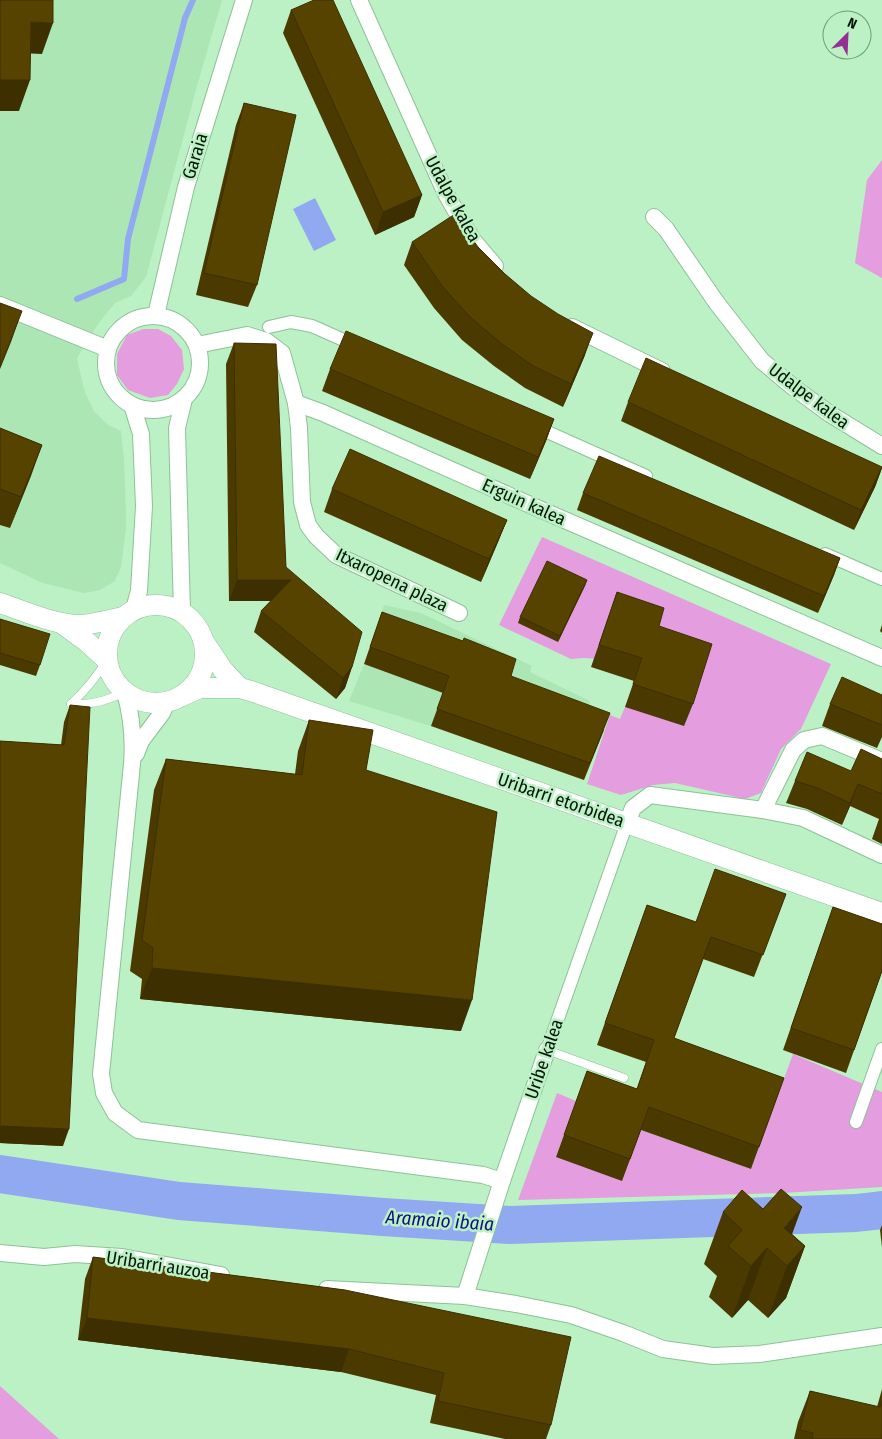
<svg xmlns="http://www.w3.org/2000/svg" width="882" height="1439" viewBox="0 0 882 1439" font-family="'Fira Sans Condensed',sans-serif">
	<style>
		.built { fill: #ace6b5 }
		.green { fill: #e49dde }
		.water { fill: #91a9f1 }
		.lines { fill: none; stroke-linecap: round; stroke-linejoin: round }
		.stream { stroke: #91a9f1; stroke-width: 6 }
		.river { stroke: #91a9f1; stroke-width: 38 }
		.service-casing { stroke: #8ec197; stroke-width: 9 }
		.pedestrian-casing { stroke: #8ec197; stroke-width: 14 }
		.minor-casing { stroke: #8ec197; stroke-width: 18 }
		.tertiary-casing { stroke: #8ec197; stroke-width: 21 }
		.service { stroke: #fff; stroke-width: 8 }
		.pedestrian { stroke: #fff; stroke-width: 12 }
		.minor { stroke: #fff; stroke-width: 16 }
		.tertiary { stroke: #fff; stroke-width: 20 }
		.wall { fill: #4b3a00 }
		.shaded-wall { fill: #3d2f00 }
		.building { fill: #574300; stroke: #3d2f00 }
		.labels { text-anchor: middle; stroke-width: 5; stroke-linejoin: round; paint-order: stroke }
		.street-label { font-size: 18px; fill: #031607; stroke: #bcf1c5 }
		.water-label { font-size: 19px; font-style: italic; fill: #111179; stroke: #bcf1c5 }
	</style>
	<rect width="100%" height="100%" fill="#bcf1c5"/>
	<g class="built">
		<polygon points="0,0 222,0 197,86 146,277 131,296 115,303 98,324 77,358 84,390 94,411 108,425 121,431 124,460 126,512 126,529 121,567 115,581 100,590 84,593 43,583 0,563"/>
		<polygon points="384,605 421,613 532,666 530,672 590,701 589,705 610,715 584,780 431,726 349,701 364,664"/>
	</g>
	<g class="green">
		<polygon points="882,160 882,278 855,263 867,180"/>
		<polygon points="143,329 158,329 171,336 182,350 184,369 177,384 168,395 150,398 128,390 117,375 117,354 127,335"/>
		<polygon points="542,537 831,664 801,729 781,749 761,793 745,799 675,783 653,785 621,795 587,784 610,715 620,719 625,707 704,666 584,658 571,659 499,625"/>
		<polygon points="793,1054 882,1092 882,1187 783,1193 518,1200 557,1093 576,1101 556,1157 641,1130 751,1169"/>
		<polygon points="0,1386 59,1439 0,1439"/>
	</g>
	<polygon class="water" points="315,198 336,240 314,251 293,209"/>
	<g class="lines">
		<polyline class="stream" points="77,299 124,279 128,239 185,18 193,0"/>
		<polyline class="river" points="0,1174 179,1201 383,1217 510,1225 856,1213 882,1210"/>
		<g class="service-casing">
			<g id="service">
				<path d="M71,704C86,690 96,678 107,660"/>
				<path d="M71,704C93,705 105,701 125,692"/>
				<polyline points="547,1050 624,1078"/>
			</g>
		</g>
		<g class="pedestrian-casing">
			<g id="pedestrian">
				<polyline points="269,327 291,322 312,326 357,346"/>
				<polyline points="534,426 646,476"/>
				<polyline points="825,554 882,579"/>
				<polyline points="547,1050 627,823"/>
				<polyline points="856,1122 882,1049"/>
			</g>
		</g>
		<g class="minor-casing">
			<g id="minor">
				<polyline points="359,0 446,194 472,239 495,266"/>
				<polyline points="654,217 666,229 716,302 762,361 793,387 830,414 882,446"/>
				<polyline points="0,305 108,349"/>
				<polyline points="156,315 186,187 244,0"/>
				<circle cx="153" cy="363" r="47"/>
				<polyline points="572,327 662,371"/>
				<polyline points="197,345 247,335 266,341 282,353 296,403 323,413 544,511 882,658"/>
				<polyline points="296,403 299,428 302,502 308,525 316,536 336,555 459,613"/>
				<polyline points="132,405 141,434 144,506 139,591 134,609"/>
				<polyline points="182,612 177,428 184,399"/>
				<path d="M125,692C132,717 134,738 132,764L101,1074L104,1093L115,1113L138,1130L483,1175L502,1181"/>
				<polyline points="136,754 141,741 162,713 167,702"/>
				<polyline points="763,810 803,818 882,855"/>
				<polyline points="627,823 633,808 650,795 763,810 793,750 804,740 822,736 882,761"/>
				<polyline points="0,1253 44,1257 75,1254 122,1257 221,1275"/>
				<polyline points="327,1289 465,1296 516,1304 571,1315 623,1333 663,1349 713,1356 760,1354 882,1336"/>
				<polyline points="465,1296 502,1181 547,1050"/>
			</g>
		</g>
		<g class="tertiary-casing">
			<g id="tertiary">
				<path d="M0,603C24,611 55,625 80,625C95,624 109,620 123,617"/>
				<circle cx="156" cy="654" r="49"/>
				<polyline points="61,623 87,642 107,660"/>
				<polyline points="203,640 223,670 240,688"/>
				<polyline points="182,696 200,688 240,688 251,691 882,913"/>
			</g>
		</g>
		<use href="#service" class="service"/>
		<use href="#pedestrian" class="pedestrian"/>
		<use href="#minor" class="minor"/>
		<use href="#tertiary" class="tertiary"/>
	</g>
	<g class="wall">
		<polygon points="291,10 422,195 414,217 375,235 283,33"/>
		<polygon points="244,103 257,285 248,307 196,295 236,125"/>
		<polygon points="412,242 478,247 585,355 563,407 525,388 494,366 462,340 434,308 404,265"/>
		<polygon points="234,343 286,567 352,667 345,688 336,699 254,632 261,611 271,601 229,601 226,364"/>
		<polygon points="330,369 554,419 546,441 530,479 322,391"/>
		<polygon points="628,402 882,468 875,487 854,530 621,421"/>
		<polygon points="0,428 42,445 10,528 0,525"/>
		<polygon points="332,489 507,520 498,542 481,582 324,512"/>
		<polygon points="583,493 840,558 834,575 818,613 577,510"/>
		<polygon points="587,580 558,642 518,623 520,617"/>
		<polygon points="617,592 659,626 693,704 684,726 625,707 634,681 591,667"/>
		<polygon points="382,612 511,676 604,730 584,780 431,726 443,693 364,664"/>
		<polygon points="0,619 40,665 36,676 0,665"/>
		<polygon points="882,625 882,633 880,631"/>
		<polygon points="882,695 882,737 877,748 822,726 830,704"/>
		<polygon points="70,705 63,1146 0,1143 0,741 61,745 64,722"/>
		<polygon points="309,720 366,770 461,1031 140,999 142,979 130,971 154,790 166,759 295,774 298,751"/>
		<polygon points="882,759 882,844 872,839 879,819 850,806 842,825 807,809 786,803 795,781 851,771"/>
		<polygon points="786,894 754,977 703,959 674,1038 784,1078 751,1169 641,1130 622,1181 556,1157 587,1071 637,1089 646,1062 597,1045 647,905 696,922"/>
		<polygon points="833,907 882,971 846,1073 783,1050"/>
		<polygon points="723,1212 792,1234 805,1246 786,1298 768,1318 748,1300 732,1318 709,1297 717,1276 704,1264"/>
		<polygon points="882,1225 882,1247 880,1230"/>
		<polygon points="93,1257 345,1290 551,1425 546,1439 505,1439 430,1423 436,1395 341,1372 78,1340 85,1279"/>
		<polygon points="882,1389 882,1439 794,1439 798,1422 810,1391 877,1407"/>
	</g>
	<g class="shaded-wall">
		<polygon points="31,22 53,23 42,54 20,53"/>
		<polygon points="0,80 30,80 19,111 0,111"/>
		<polygon points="422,195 414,217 375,235 383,212"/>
		<polygon points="22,311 11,342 0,369 0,367"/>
		<polygon points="593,333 585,355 563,407 571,384"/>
		<polygon points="554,419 546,441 530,479 538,457"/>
		<polygon points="42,445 31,476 10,528 21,497"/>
		<polygon points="882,468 875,487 854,530 861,510"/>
		<polygon points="507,520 498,542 481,582 489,559"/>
		<polygon points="840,558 834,575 818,613 824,596"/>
		<polygon points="237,580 291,580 283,601 229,601"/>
		<polygon points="587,580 585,586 558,642 560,636"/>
		<polygon points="352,667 345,688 336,699 343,678"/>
		<polygon points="858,784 850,806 842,825 850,803"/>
		<polygon points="152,968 472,1000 461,1031 140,999"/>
		<polygon points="0,1126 69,1129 63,1146 0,1143"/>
		<polygon points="802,1207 783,1259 784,1228"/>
		<polygon points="805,1246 786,1298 768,1318 787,1266"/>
		<polygon points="767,1248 748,1300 732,1318 751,1266"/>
		<polygon points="87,1318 349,1349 341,1372 78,1340"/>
	</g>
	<g class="building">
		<polygon points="0,0 53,0 53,23 31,22 30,80 0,80"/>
		<polygon points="314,0 333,0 422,195 383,212 291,10"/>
		<polygon points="244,103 296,115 257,285 204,273"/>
		<polygon points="455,214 478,247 505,274 531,296 558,314 593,333 571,384 533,366 502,344 471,318 442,286 412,242"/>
		<polygon points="0,303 22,311 0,367"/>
		<polygon points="346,331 554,419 538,457 330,369"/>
		<polygon points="234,343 276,344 286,567 362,632 352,667 343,678 261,611 291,580 237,580"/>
		<polygon points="646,358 882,467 861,510 628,402"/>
		<polygon points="0,428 42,445 21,497 0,489"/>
		<polygon points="350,449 507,520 489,559 332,489"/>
		<polygon points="599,456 840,558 824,596 583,493"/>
		<polygon points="547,561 587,580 560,636 520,617"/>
		<polygon points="617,592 664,608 659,626 712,644 693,704 633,684 642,658 599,645"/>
		<polygon points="382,612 463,641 464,638 516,659 511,676 610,713 590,763 437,709 449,676 370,647"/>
		<polygon points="0,619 50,634 40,665 0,653"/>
		<polygon points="842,677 882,695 882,725 830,704"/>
		<polygon points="70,705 90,707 69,1129 0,1126 0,741 64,745"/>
		<polygon points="309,720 373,730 366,770 497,812 472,1000 152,968 153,948 142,940 166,759 302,775"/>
		<polygon points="861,749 882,759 882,794 858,784 850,803 815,787 795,781 807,752 851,771"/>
		<polygon points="715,869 786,894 763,955 711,937 674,1038 784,1078 759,1147 649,1107 630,1159 564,1135 587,1071 637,1089 654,1040 605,1023 647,905 696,922"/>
		<polygon points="833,907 882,924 882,971 854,1050 791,1028"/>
		<polygon points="781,1189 802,1207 784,1228 805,1246 787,1266 767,1248 751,1266 728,1246 742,1230 723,1212 742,1190 763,1209"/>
		<polygon points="93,1257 345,1290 571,1337 551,1425 438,1401 444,1373 349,1349 87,1318"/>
		<polygon points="810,1391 880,1407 882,1401 882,1439 812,1439 813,1433 800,1430"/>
	</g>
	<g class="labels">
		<g class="street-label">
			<text transform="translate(195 156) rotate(-73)" y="6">Garaia</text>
			<text transform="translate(453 199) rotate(61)" y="6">Udalpe kalea</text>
			<text transform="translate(809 396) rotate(37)" y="6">Udalpe kalea</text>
			<text transform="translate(524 502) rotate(24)" y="6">Erguin kalea</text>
			<text transform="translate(392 580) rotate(26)" y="6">Itxaropena plaza</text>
			<text transform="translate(561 800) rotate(19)" y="6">Uribarri etorbidea</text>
			<text transform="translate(544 1059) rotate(-71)" y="6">Uribe kalea</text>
			<text transform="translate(158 1265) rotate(9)" y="6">Uribarri auzoa</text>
		</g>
		<g class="water-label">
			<text transform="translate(440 1220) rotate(4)" y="7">Aramaio ibaia</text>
		</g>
	</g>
	<g transform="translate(847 35) rotate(24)"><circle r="24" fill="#bcf1c5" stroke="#729979"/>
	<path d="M0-4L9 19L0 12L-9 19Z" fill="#972f93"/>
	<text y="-8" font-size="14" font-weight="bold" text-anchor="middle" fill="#031607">N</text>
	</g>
</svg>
